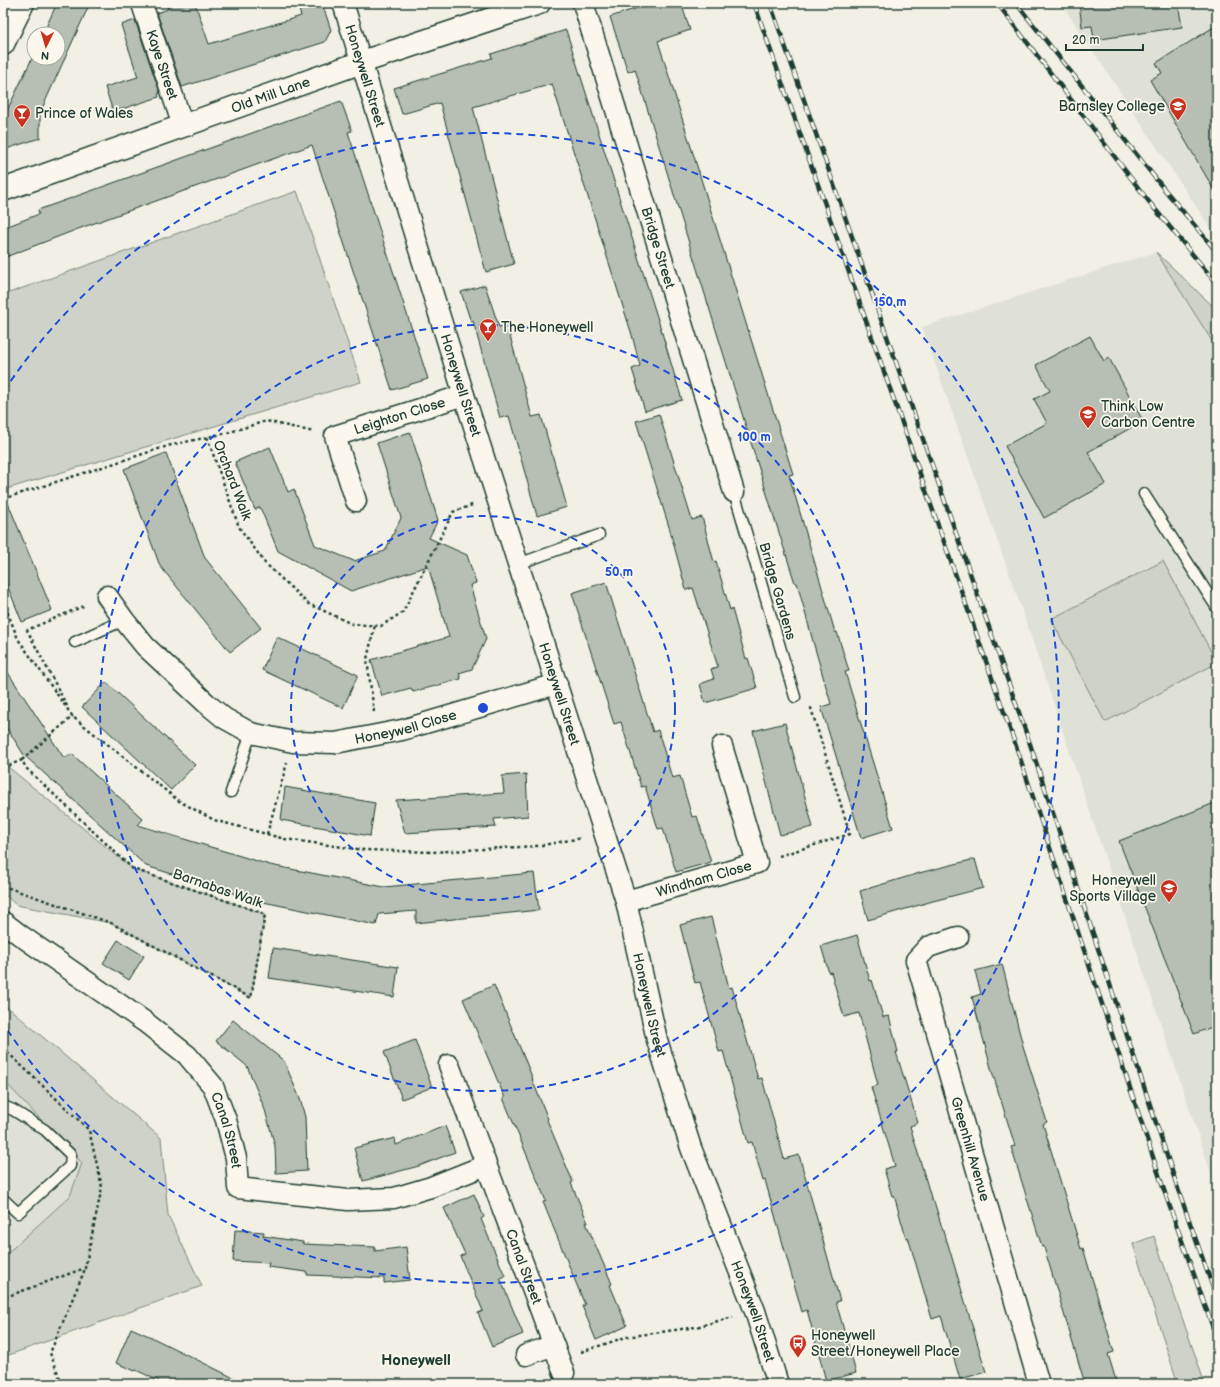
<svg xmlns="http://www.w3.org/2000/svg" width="1220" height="1387" viewBox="0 0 1220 1387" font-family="'Balsamiq Sans',sans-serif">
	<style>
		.built { fill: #e0e1d6 }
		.green { fill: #cfd2c8; stroke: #77887e }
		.building { fill: #b7beb3; stroke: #1f3d34 }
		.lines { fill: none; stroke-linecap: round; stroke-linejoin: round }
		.lane-casing { stroke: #1f3d34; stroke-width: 13 }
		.street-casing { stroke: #1f3d34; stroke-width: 23 }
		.secondary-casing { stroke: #1f3d34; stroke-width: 25 }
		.highway-casing { stroke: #1f3d34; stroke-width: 25 }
		.path { stroke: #1f3d34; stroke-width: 2.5; stroke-dasharray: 3 3; stroke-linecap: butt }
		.lane { stroke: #fbf7ec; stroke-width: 10 }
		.street { stroke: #fbf7ec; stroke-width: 20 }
		.secondary { stroke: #fbf7ec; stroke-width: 22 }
		.highway { stroke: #fbf7ec; stroke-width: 22 }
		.rail-casing { stroke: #1f3d34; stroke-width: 4.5 }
		.rail { stroke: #fbf7ec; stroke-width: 3; stroke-dasharray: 9; stroke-linecap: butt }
		.ring { fill: none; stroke: #1d4ed8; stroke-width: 2; stroke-dasharray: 7 5 }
		.labels { text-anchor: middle; stroke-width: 3.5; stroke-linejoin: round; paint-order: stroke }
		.street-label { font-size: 14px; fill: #1f3d34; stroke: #fbf7ec }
		.poi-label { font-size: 14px; fill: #1f3d34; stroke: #fbf7ec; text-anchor: start }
		.neighbourhood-label { font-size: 15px; font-weight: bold; fill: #1f3d34; stroke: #fbf7ec }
		.centre { fill: #1d4ed8; stroke: #fbf7ec; stroke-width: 2 }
		.ring-label { font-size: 12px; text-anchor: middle; font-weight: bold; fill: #1d4ed8; stroke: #fbf7ec; stroke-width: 3.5; stroke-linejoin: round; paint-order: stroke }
	</style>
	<rect width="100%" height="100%" fill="#f2f0e5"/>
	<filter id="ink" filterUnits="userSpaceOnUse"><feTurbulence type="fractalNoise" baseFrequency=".025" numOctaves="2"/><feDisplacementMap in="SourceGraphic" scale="8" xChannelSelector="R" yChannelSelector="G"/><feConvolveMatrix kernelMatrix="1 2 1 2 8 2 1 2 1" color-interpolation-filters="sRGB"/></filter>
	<g filter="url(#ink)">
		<g class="built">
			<polygon points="1061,3 1217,3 1217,238"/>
			<polygon points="1156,252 1217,349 1217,1191 1024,616 922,327"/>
			<polygon points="3,1080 82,1163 70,1195 3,1257"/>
		</g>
		<g class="green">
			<polygon points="297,191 361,382 3,490 3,295"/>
			<polygon points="1156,252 1217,310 1217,349"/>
			<polygon points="1163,561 1217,663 1105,722 1051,619"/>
			<polygon points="7,766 133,869 265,914 251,998 111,923 16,905 3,893 3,768"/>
			<polygon points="3,1003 161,1138 168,1215 202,1286 3,1357 3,1257 70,1196 82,1163 3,1080"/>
			<polygon points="1154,1236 1205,1384 1178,1384 1133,1244"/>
		</g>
		<g class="building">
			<polygon points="57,3 90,3 40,113 40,138 3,150 3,119 34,54 34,58 58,58 58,34 43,34"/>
			<polygon points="166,3 195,3 209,44 301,16 297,3 322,3 331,30 325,42 182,87 157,13 168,9"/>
			<polygon points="652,3 681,3 690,30 658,41 793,474 789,475 835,632 837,632 849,671 845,672 893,828 861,838 821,707 831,704 814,645 797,583 795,583 775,520 635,69 628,72 610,17"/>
			<polygon points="1079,3 1178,3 1182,27 1094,40 1092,26 1082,27"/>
			<polygon points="135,20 160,93 158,94 159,97 113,112 105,87 138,77 121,25"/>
			<polygon points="1217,25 1217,195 1150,80 1162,73 1156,63"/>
			<polygon points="566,30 660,326 682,400 645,411 632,369 640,366 632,335 552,84 473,107 514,264 486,272 440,103 402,114 394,88 492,58 491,54"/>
			<polygon points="341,101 352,131 348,132 428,379 392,390 312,145 78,229 3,258 3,228 39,214 38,210"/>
			<polygon points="485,285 499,327 507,325 532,417 541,415 567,507 537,516 509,416 500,418 473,321 471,322 461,292"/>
			<polygon points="1090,336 1104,361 1109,358 1143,421 1088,452 1106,484 1044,518 1005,446 1047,423 1034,399 1050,391 1036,365"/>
			<polygon points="659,414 692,520 702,517 714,562 716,561 730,610 732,609 746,659 748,658 757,688 705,703 700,684 714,679 711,669 718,667 693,588 686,590 669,527 636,421"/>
			<polygon points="410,432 438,520 429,538 467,555 476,583 470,585 486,639 472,669 459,673 461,679 413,692 411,688 382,696 371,660 449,637 428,566 351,591 278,551 260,507 255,510 235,462 270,447 288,492 294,489 315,545 354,561 385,551 401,518 377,443"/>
			<polygon points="166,453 205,558 261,628 230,652 160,566 124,469"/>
			<polygon points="3,491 52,610 22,622 3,575"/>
			<polygon points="606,582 653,732 658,730 672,778 680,776 692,817 697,816 711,862 676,872 663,828 658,829 645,786 641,787 621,722 614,724 572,593"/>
			<polygon points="277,637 358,675 343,708 262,670"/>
			<polygon points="3,665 64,758 72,754 143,819 138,825 270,865 384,887 534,873 539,910 416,923 416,911 379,914 376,925 263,902 146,866 24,755 3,722"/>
			<polygon points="106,682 195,765 171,790 82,707"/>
			<polygon points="785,723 813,827 780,835 753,731"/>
			<polygon points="526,774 528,816 494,819 496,827 405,833 396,800 504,793 502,776"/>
			<polygon points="285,787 375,803 370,836 281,820"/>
			<polygon points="1217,802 1217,1025 1194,1034 1119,841"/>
			<polygon points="975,859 983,888 933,901 868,920 860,891 923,872"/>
			<polygon points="711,917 729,988 732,987 758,1079 762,1078 784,1159 799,1155 840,1301 836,1302 856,1373 826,1381 807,1310 802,1312 765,1180 763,1181 752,1142 748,1143 723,1051 719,1052 700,982 695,983 680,925"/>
			<polygon points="857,935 870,981 872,980 883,1017 889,1016 898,1052 896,1052 918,1123 910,1126 932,1201 934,1201 946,1241 947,1241 986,1372 960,1379 941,1316 932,1319 908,1237 906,1238 894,1195 892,1196 884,1169 895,1166 871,1087 878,1085 859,1013 844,1017 831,972 829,973 821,946"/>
			<polygon points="118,940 144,956 129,980 103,963"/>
			<polygon points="273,948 398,967 394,997 269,978"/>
			<polygon points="1002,964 1023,1046 1047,1122 1043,1124 1081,1249 1083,1248 1114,1352 1108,1354 1117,1384 1085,1384 1044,1247 1042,1247 1011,1147 1015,1146 991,1068 972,997 981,994 975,971"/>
			<polygon points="494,985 533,1079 532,1079 548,1119 547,1120 573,1182 571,1183 588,1223 586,1223 612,1284 610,1285 627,1326 596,1340 582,1306 585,1305 543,1202 546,1201 503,1098 505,1098 463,999"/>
			<polygon points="233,1020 284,1061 300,1099 305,1117 307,1171 276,1173 275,1146 265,1110 247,1066 216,1041"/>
			<polygon points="415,1040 432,1087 402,1099 384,1052"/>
			<polygon points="445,1126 455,1152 419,1166 363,1181 354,1148 395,1138 396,1145"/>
			<polygon points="474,1194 484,1217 481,1219 505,1276 500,1278 523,1334 492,1347 478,1313 483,1311 460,1256 465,1254 444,1208"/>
			<polygon points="235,1230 264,1232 263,1236 303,1242 303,1244 375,1247 375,1251 406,1247 410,1280 384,1283 384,1278 307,1275 307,1272 268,1267 269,1263 233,1261"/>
			<polygon points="131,1328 149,1336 246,1384 165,1384 136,1370 135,1371 116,1363"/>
		</g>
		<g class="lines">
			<g class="lane-casing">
				<g id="lane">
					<polyline points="734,492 795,697"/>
					<polyline points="1144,494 1217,608"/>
					<polyline points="518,564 599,535"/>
					<polyline points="75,642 124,620"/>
					<polyline points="231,792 251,733"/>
					<polyline points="3,1106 13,1110 45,1130 71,1155 70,1166 18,1213 3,1199"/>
				</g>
			</g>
			<g class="street-casing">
				<g id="street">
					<path id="s1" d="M343,3L464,395L626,901L657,1040L691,1148L755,1311L778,1384"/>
					<path id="s2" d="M583,3L734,492"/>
					<path id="s3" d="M142,4L183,126"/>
					<path id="s4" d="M356,501L335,436L464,395"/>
					<path id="s5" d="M107,596L124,620L145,646L206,703L224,718L251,733L293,742L335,743L402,730L557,684"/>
					<path id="s6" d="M626,901L757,863L722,746"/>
					<path id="s7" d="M3,922L20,935L145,1022L187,1055L213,1086L226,1120L236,1158L238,1188L348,1200L394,1198L431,1187L486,1165"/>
					<path id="s8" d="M958,937L928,947L916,960L1039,1384"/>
					<path id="s9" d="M449,1065L564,1373"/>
					<polyline points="526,1355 554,1345"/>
				</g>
			</g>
			<g class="secondary-casing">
				<polyline id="secondary" points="3,44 23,3"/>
			</g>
			<g class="highway-casing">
				<g id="highway">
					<path id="s10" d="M3,190L362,62L539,3"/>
				</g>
			</g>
			<g class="path">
				<polyline points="207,437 239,527 265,563 307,603 352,624 381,626 403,612 453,512 475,504"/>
				<polyline points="3,499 171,445 227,433 266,421 314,432"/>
				<polyline points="3,601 18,639 73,717 179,801 214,820 285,839 364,850 432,852 537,846 582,838"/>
				<polyline points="67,706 27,630 86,605"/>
				<polyline points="374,712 367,659 375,625"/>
				<polyline points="22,760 73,716"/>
				<polyline points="3,768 22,760 26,768 133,869 265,914 251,998 111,923 3,886"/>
				<polyline points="267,834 287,763"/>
				<polyline points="779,856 850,834 810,705"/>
				<polyline points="3,1048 89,1130 102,1187 85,1268 3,1298"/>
				<polyline points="581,1352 626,1337 696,1327 733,1317"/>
				<polyline points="62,1384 50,1353 85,1269"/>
			</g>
			<use href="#lane" class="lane"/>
			<use href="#street" class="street"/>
			<use href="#secondary" class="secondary"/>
			<use href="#highway" class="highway"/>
			<g class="rail-casing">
				<g id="rail">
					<polyline points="754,3 1017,749 1166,1196 1217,1339"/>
					<polyline points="770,3 1030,744 1179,1192 1217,1299"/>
					<polyline points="997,3 1150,203 1217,284"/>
					<polyline points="1016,3 1164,189 1217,252"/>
				</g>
			</g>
			<use href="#rail" class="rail"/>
		</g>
	</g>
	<g class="ring">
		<circle cx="483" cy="708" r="192"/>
		<circle cx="483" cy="708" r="383"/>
		<path d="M4 391A575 575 0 1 1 4 1025"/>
	</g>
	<defs>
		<g id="university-pin" transform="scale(0.9)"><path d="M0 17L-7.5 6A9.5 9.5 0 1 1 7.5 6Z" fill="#c8321e" stroke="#fbf7ec"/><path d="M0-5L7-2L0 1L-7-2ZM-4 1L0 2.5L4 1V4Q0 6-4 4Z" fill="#fff"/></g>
		<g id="bar-pin" transform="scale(0.9)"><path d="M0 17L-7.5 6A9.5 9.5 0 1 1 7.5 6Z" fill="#c8321e" stroke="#fbf7ec"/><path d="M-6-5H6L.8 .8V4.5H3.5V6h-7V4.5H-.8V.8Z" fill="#fff"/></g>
		<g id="bus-pin" transform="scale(0.9)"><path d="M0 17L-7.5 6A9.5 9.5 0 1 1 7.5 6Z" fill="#c8321e" stroke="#fbf7ec"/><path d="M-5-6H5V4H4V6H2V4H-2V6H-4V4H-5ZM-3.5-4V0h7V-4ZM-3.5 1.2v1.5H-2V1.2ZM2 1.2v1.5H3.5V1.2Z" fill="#fff"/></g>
	</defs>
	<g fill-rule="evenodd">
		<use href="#university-pin" x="1178" y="106"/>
		<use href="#bar-pin" x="22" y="113"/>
		<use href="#bar-pin" x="488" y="327"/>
		<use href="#university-pin" x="1088" y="414"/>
		<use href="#university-pin" x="1169" y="888"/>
		<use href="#bus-pin" x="798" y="1343"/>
	</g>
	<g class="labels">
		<g class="street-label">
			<text dy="5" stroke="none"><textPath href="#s3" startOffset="64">Kaye Street</textPath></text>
			<text dy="5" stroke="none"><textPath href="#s1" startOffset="76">Honeywell Street</textPath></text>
			<text dy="5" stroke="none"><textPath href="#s10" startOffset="284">Old Mill Lane</textPath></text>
			<text dy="5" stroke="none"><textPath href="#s2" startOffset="256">Bridge Street</textPath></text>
			<text dy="5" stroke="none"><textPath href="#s1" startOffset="400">Honeywell Street</textPath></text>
			<text dy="5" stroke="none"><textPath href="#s4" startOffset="136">Leighton Close</textPath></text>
			<text transform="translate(233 480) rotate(69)" y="5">Orchard Walk</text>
			<text transform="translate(778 591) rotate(74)" y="5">Bridge Gardens</text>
			<text dy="5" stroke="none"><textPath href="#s1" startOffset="724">Honeywell Street</textPath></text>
			<text dy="5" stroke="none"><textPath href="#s5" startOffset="358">Honeywell Close</textPath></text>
			<text dy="5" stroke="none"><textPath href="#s6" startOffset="81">Windham Close</textPath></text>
			<text transform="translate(218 888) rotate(19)" y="5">Barnabas Walk</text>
			<text dy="5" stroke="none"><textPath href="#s1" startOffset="1048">Honeywell Street</textPath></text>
			<text dy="5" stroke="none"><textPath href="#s7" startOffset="314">Canal Street</textPath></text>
			<text dy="5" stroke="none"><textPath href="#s8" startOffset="246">Greenhill Avenue</textPath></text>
			<text dy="5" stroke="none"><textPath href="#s9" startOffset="215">Canal Street</textPath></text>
			<text dy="5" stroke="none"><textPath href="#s1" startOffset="1372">Honeywell Street</textPath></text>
		</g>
		<g class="poi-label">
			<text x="1165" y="111" text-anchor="end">Barnsley College</text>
			<text x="35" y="118">Prince of Wales</text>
			<text x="501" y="332">The Honeywell</text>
			<text x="1101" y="411">Think Low<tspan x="1101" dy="16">Carbon Centre</tspan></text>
			<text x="1156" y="885" text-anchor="end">Honeywell<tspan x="1156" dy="16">Sports Village</tspan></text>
			<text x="811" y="1340">Honeywell<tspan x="811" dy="16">Street/Honeywell Place</tspan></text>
		</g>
		<g class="neighbourhood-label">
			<text x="416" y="1365">Honeywell</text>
		</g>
	</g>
	<circle cx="483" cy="708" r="6" class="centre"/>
	<g class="ring-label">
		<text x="890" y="306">150 m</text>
		<text x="754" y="441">100 m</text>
		<text x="619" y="576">50 m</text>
	</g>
	<rect width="1220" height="1387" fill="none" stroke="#fbf7ec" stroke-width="16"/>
	<rect x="8" y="8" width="1204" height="1371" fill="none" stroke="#1f3d34" stroke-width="1.5" filter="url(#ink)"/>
	<g transform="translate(46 46) rotate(185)"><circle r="19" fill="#fbf7ec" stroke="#a3ada2"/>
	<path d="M0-3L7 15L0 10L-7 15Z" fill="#c8321e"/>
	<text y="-6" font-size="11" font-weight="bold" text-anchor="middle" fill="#1f3d34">N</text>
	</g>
	<path d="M1066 44v6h77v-6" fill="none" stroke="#1f3d34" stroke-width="2"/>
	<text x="1072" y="44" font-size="12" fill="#1f3d34" stroke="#fbf7ec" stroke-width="3" paint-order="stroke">20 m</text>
</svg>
